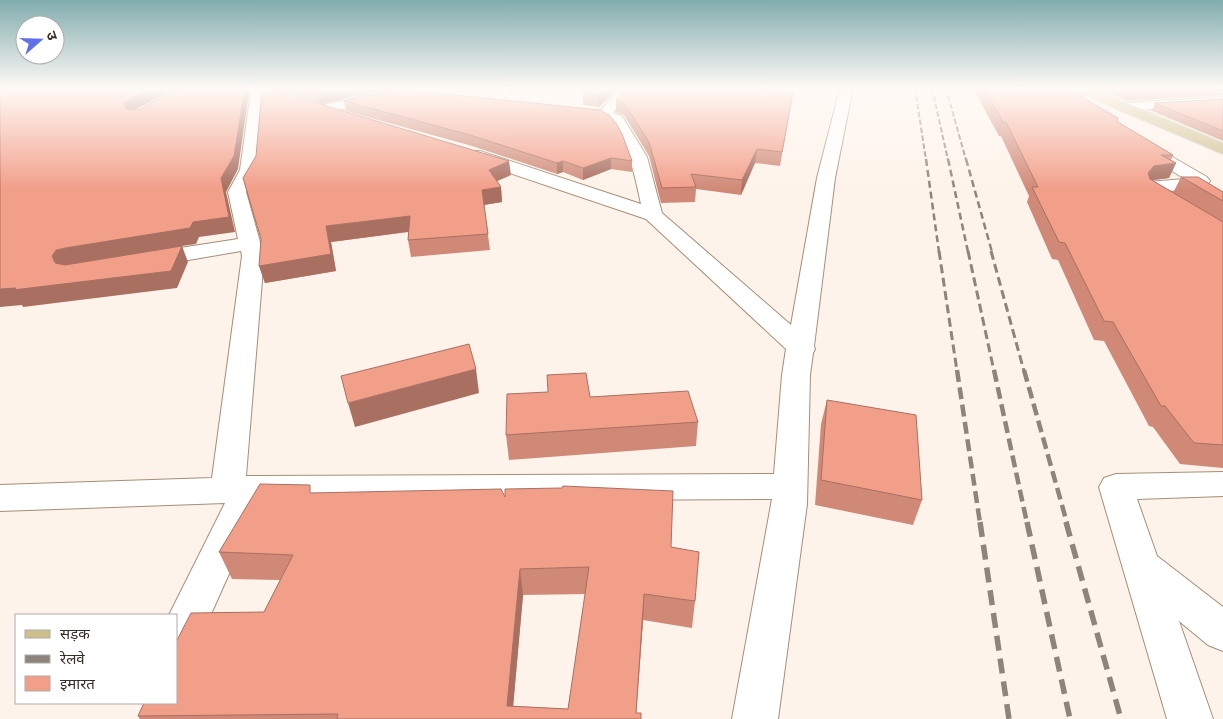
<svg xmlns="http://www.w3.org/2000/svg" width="1223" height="719" viewBox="0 0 1223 719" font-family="'DejaVu Sans','Noto Sans Devanagari',sans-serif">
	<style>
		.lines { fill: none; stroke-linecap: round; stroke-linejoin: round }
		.minor-casing { stroke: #a68e78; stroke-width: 2 }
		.major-casing { stroke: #d7d5d3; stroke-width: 2 }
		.minor { fill: #fff; fill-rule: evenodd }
		.major { fill: #cec08d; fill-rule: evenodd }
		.rail-far4 { stroke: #8e847b; stroke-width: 2; stroke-dasharray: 5.5 2.5; stroke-linecap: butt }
		.rail-far3 { stroke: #8e847b; stroke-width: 2.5; stroke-dasharray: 7 4; stroke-linecap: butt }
		.rail-far2 { stroke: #8e847b; stroke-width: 3; stroke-dasharray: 9 4.5; stroke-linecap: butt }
		.rail-far1 { stroke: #8e847b; stroke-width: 4.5; stroke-dasharray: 12 5.5; stroke-linecap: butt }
		.rail { stroke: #8e847b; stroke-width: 5.5; stroke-dasharray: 15 8; stroke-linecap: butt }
		.wall { fill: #d08977; fill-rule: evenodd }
		.shaded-wall { fill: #a96f61 }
		.building { fill: #f29f8a; stroke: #a96f61; fill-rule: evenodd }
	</style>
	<rect width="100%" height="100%" fill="#fef3ea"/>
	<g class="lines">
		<g class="minor-casing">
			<g id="minor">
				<path d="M248,88H268L303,100L305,103L298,107L264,96L258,170L246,192L264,256L246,476L774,474L782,375L786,349L646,219L468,159L466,155L468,151H480L641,204C635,176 630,149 612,124C609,119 601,120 597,114L621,88H635L613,113L622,116L647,157L662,213L791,325L817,178L840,88H853L835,178L814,346L815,349L813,353L810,375L807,504L778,719H732L772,499L261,502L191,659L176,664V615H169L225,503L0,511V485L212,478L242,256L241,251L148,267L140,265L137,260L140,255L148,253L238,239L228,192L240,170L251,91Z"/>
				<polygon points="399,88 416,88 405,96 319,114 314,113 312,110 314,107 319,106"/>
				<polygon points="501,88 517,88 495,105 485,105 483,102"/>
				<polygon points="1223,97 1223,105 1124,111 1119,110 1117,107 1119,104 1124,103"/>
				<path d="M1144,142L1150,144L1207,177L1210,181C1202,193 1180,190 1167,191L1223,225V240L1216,238L1144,193L1142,189L1148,182L1185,179L1138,150L1136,147L1138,144Z"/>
				<polygon points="1223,472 1223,496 1137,499 1157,556 1223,607 1223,651 1208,645 1179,621 1213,719 1167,719 1099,487 1104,478 1116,474"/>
			</g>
		</g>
		<g class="major-casing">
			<polygon id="major" points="1073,88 1091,88 1223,143 1223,154 1074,91"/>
		</g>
		<use href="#minor" class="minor"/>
		<use href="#major" class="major"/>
		<g class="rail-far4">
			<polyline points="915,88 926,160"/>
			<polyline points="932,88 948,160"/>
			<polyline points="946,88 966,160"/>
		</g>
		<g class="rail-far3">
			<polyline points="926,159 939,252"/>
			<polyline points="948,159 968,252"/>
			<polyline points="966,159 992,252"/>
		</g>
		<g class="rail-far2">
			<polyline points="939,251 957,371"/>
			<polyline points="968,251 994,371"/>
			<polyline points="991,251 1024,371"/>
		</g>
		<g class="rail-far1">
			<polyline points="957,370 980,523"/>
			<polyline points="994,370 1027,523"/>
			<polyline points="1024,370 1067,523"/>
		</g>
		<g class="rail">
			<polyline points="980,522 1009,719"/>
			<polyline points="1027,522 1070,719"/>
			<polyline points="1066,522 1121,719"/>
		</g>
	</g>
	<g class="wall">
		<polygon points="275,88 389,88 321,104"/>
		<polygon points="588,88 618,88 599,107 583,105 583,93"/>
		<polygon points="627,88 796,88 792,98 780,166 755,163 741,195 696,189 695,202 661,203 649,156 624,115 616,112 616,100"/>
		<polygon points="973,88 1087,88 1083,97 1121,124 1173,155 1171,160 1176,163 1169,178 1152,180 1173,193 1181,177 1223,192 1223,468 1180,464 1153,427 1149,426 1104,341 1094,340 1058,260 1052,259 1027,202 1029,196 1001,136 999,136"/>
		<polygon points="1097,88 1223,88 1223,95 1127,101"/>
		<polygon points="1223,99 1223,141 1152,111 1155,103"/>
		<polygon points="344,101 632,161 632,172 611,169 583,180 563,172 557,174 472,146 346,111"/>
		<polygon points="511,175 497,181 501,187 502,202 484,205 490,250 411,257 408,240 409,232 331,242 336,271 265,283 259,266"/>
		<polygon points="590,397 698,422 696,446 509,460 506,435"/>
		<polygon points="827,400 922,500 913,525 815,505 821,424"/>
		<path d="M312,493L505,497L671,547L695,601L692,628L643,620L636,713L641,719H140L138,716L264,612L280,580L232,579L219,552ZM586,594L568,709L513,706L523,595Z"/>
	</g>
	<g class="shaded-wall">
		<polygon points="151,88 177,88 131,112 128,116 124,104 127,101"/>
		<polygon points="245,88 248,88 249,92 238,169 226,192 235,232 199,237 196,244 182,246 188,262 177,288 23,307 22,305 0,307 0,289 63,279 52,256 56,250 193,222 221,178"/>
		<polygon points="338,88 389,88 321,104 318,93"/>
		<polygon points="606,88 618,88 599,107 599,95"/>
		<polygon points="757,149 755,163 741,195 742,180"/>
		<polygon points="611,158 611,169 583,180 583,168"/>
		<polygon points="509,161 511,175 490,184 489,170"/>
		<polygon points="563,161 563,172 557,174 557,163"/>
		<polygon points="1176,163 1169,178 1147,181 1148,173 1154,166"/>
		<polygon points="501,187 502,202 483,205 482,190"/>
		<polygon points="410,216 413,231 331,242 336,271 265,283 259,266 326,226"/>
		<polygon points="476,369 479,393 355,427 348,403"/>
		<polygon points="520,569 523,595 512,719 507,706"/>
		<polygon points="644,594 643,620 636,719"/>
	</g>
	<g class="building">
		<polygon points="0,88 151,88 127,101 124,104 126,109 138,110 180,88 245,88 234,156 221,178 229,217 193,222 190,228 65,248 56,250 52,256 55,263 65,265 182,246 171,271 13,290 16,288 0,289"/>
		<polygon points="262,88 267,88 509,161 489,170 501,187 482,190 488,234 408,240 410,216 326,226 331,254 259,266 261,239 243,178 256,156"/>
		<polygon points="305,88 338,88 318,93"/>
		<polygon points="588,88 606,88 599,95 583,93"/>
		<polygon points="627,88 794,88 782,152 757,149 742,180 691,174 696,187 662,188 649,142 624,103 616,100"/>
		<polygon points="984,88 1086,88 1082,97 1118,118 1117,121 1121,124 1173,155 1161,155 1176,163 1154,166 1148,173 1150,179 1223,222 1223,445 1194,443 1165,406 1161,406 1113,322 1104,321 1065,243 1059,242 1032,187 1038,187 1006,122 1003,122"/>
		<polygon points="399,89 600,110 609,115 616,123 622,134 632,161 611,158 583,168 563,161 557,163 470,135 344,101"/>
		<polygon points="1223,99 1223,131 1155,103"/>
		<polygon points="1181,177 1198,177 1223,192 1223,201"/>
		<polygon points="469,344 476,369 348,403 341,376"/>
		<polygon points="586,373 590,397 688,391 698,422 506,435 507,394 548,392 547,375"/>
		<polygon points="827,400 916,415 922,500 821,480"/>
		<path d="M260,484L310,485V493L501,489L505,497V489L562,488L563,486L673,491L671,547L699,552L695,601L644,594L636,713H641V719H337L338,714L138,716L144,703H176V642L191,613L264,612L293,555L219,552ZM589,567L568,709L507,706L520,569Z"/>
	</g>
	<linearGradient id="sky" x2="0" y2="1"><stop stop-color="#81acae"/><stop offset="0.47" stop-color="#fffaf6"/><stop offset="1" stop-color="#fffaf6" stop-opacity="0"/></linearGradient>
	<rect width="1223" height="189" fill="url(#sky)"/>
	<rect x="15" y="614" width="162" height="90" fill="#ffffff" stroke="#afaba7"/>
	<rect x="25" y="630" width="25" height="8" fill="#cec08d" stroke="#afaba7"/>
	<text x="60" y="639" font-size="15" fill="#372d24">सड़क</text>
	<rect x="25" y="655" width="25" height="8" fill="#8e847b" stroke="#afaba7"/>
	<text x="60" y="664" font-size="15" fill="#372d24">रेलवे</text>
	<rect x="25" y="676" width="25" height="15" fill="#f29f8a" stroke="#afaba7"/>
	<text x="60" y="689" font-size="15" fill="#372d24">इमारत</text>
	<g transform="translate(40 40) rotate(70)"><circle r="24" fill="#ffffff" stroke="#afaba7"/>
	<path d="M0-4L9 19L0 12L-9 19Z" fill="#6371e9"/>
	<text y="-8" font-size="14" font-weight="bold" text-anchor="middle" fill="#372d24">उ</text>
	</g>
</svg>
